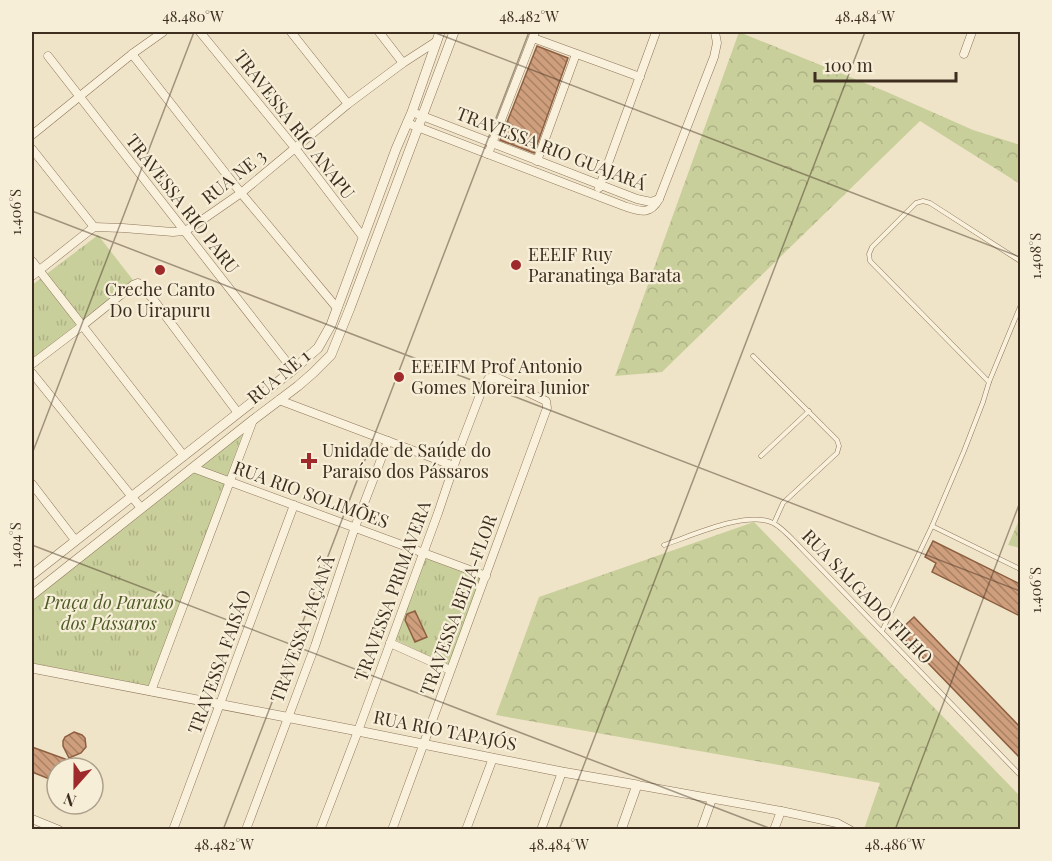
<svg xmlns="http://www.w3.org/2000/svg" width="1052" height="861" viewBox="0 0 1052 861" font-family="'Playfair Display',serif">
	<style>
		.forest { fill: url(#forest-crowns) }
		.park { fill: url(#park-tufts) }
		.building { fill: url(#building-back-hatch); stroke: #8d5f41; stroke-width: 1.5 }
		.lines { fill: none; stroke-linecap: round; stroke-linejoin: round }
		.service-casing { stroke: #8d765c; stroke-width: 5 }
		.minor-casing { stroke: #8d765c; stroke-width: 9 }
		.tertiary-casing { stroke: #8d765c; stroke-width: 10 }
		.service { stroke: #faf1dc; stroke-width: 4 }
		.minor { stroke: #faf1dc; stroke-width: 8 }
		.tertiary { stroke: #faf1dc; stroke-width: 9 }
		.ticks { fill: none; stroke: #3d2e20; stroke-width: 1.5; stroke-opacity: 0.45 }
		.poi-dot { fill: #9e2a2b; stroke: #f7eed8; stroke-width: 2 }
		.labels { text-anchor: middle; stroke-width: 4.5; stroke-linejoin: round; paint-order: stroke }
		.street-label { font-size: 18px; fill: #3d2e20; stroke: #f7eed8 }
		.poi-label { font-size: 18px; fill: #3d2e20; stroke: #f7eed8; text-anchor: start }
		.park-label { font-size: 18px; font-style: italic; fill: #4d5a26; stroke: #f7eed8 }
		.neatline { fill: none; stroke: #3d2e20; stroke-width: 2 }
		.ticks-label { font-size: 15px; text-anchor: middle; fill: #3d2e20 }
	</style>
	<defs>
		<pattern id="forest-crowns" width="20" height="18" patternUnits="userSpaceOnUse" patternTransform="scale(1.5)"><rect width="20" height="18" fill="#c9cf9b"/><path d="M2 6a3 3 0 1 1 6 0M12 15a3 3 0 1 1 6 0" fill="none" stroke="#aeb285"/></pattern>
		<pattern id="park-tufts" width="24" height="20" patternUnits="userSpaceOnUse" patternTransform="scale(1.5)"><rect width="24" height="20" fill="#c9cf9b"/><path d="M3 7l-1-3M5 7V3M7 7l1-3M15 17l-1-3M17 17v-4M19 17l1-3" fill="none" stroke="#aeb285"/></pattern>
		<pattern id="building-back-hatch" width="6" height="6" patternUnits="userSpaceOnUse" patternTransform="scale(1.5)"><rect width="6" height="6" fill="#cf9f7d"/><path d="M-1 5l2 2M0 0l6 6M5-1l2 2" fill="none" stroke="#a98266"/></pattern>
	</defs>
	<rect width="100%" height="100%" fill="#f0e4c8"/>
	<g class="forest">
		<polygon points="739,32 887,92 973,130 1020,145 1020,184 920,121 662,372 615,376"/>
		<polygon points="1020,518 1020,548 1008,545"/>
		<polygon points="754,522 1020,796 1020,829 864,829 880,783 496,715 539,597"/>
	</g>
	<g class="park">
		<polygon points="98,235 133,280 32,359 32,285"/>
		<polygon points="244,430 150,686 32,663 32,592"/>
		<polygon points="421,552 486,575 472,612 465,643 450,666 389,637"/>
	</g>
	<g class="building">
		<polygon points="537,46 568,58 534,153 500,140"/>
		<polygon points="933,541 1020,584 1020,616 932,572 936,563 925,557"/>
		<polygon points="415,611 427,637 415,642 405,620 407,614"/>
		<polygon points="914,617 1020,727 1020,758 898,632"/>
		<polygon points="74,732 82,735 85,738 86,747 81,753 69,758 63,746 63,741 65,737"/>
		<polygon points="32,747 65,759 83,768 57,768 52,780 32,772"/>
	</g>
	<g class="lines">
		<g class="service-casing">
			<g id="service">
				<polyline points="753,356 837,440 839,446 837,453 783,503 774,523"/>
				<polyline points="989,382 870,261 869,254 872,247 916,203 923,201 930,203 1020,261"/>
				<polyline points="761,456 809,411"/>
				<polyline points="932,526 1020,569"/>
				<path d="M664,545C691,536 747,510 773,523C783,528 793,540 801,548L1020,775"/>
				<polyline points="882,631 932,526 964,451 983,402 989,382 1020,307"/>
			</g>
		</g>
		<g class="minor-casing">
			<g id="minor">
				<polyline points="200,32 295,148 363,237"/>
				<polyline points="291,32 348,104"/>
				<polyline points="379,32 403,63"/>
				<polyline points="533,38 640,77"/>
				<polyline points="132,54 241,193 337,308"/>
				<polyline points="964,54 972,32"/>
				<polyline points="48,56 293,370"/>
				<polyline points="412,112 637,199 651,202 659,199"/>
				<path d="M407,123L624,206C639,211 650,216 659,199L714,57L717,43L715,32"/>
				<polyline points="32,135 132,54 163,32"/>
				<polyline points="32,149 94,227"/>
				<polyline points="488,154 535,32"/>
				<polyline points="537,161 576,54"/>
				<polyline points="599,188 656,32"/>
				<polyline points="32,261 184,456"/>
				<polyline points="32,276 94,227 123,228 173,232 184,231 192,227 241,193 348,104 403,63 437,41"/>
				<polyline points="32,364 82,326 133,285 138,283 153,299 238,413"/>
				<polyline points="32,373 141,508"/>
				<polyline points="279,400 454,466"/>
				<polyline points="193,468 486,576"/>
				<polyline points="32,484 75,540"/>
				<polyline points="390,643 450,670"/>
				<polyline points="151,691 253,420"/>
				<polyline points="637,785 781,811 837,823 850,830"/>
				<polyline points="32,819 59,830"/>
				<polyline points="247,827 315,646 355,527 388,441"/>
				<polyline points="173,830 294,505"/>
				<polyline points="320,830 358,731 438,513 462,442 483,387 489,378 498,378 546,401 547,408 392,830"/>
				<polyline points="466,830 493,758"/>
				<polyline points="541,830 562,772"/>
				<polyline points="701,830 712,799"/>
				<polyline points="774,830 781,811"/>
			</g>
		</g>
		<g class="tertiary-casing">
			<g id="tertiary">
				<polyline points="32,575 293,370 318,348 331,325 396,149 412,112 440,32"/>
				<polyline points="32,595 253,420 298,386 313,373 331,355 350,308 454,32"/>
				<polyline points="32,668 358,731 562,772 637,785 621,830"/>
			</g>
		</g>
		<use href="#service" class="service"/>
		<use href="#minor" class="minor"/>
		<use href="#tertiary" class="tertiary"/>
	</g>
	<path class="ticks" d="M433,32L1020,257M32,211L1020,591M32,454L194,32M32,545L774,830M223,830L529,32M559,830L865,32M895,830L1020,502"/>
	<g class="poi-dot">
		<circle cx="516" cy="265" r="6"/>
		<circle cx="160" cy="270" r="6"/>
		<circle cx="399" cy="377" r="6"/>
		<path d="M306 452h6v6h6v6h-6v6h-6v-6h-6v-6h6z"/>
	</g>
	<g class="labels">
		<g class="street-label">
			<text transform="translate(294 125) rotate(52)" y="6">TRAVESSA RIO ANAPU</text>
			<text transform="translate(551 149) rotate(21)" y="6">TRAVESSA RIO GUAJARÁ</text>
			<text transform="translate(234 177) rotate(-38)" y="6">RUA NE 3</text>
			<text transform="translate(182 204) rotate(52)" y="6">TRAVESSA RIO PARU</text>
			<text transform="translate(279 377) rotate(-39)" y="6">RUA NE 1</text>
			<text transform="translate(311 495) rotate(20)" y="6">RUA RIO SOLIMÕES</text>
			<text transform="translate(393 591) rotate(-70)" y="6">TRAVESSA PRIMAVERA</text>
			<text transform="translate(867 597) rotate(46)" y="6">RUA SALGADO FILHO</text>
			<text transform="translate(459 605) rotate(-70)" y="6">TRAVESSA BEIJA-FLOR</text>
			<text transform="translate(303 629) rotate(-70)" y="6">TRAVESSA JAÇANÃ</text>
			<text transform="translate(220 662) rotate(-70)" y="6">TRAVESSA FAISÃO</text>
			<text transform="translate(445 731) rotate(11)" y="6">RUA RIO TAPAJÓS</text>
		</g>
		<g class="poi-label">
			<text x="528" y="261">EEEIF Ruy<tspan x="528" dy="21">Paranatinga Barata</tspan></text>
			<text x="160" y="296" text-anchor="middle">Creche Canto<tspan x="160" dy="21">Do Uirapuru</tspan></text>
			<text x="411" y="373">EEEIFM Prof Antonio<tspan x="411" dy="21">Gomes Moreira Junior</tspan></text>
			<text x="322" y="457">Unidade de Saúde do<tspan x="322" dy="21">Paraíso dos Pássaros</tspan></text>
		</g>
		<g class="park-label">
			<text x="109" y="609">Praça do Paraíso<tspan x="109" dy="21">dos Pássaros</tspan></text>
		</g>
	</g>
	<rect width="1052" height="861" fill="none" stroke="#f7eed8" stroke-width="66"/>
	<g transform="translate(75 786) rotate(201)"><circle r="28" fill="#f7eed8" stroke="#ada18e" stroke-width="1.5"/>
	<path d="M0-4.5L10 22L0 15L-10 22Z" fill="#9e2a2b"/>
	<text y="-9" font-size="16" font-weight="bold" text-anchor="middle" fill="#3d2e20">N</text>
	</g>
	<path d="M815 72v9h141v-9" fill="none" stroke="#3d2e20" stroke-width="3"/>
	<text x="824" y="72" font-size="18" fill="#3d2e20" stroke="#f7eed8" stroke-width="4.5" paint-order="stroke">100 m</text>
	<rect x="33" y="33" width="986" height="795" class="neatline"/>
	<g class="ticks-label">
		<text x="193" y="22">48.480°W</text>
		<text x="529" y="22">48.482°W</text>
		<text x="865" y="22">48.484°W</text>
		<text transform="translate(16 212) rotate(-90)" y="5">1.406°S</text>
		<text transform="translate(1036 256) rotate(-90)" y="5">1.408°S</text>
		<text transform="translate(16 545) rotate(-90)" y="5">1.404°S</text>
		<text transform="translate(1036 590) rotate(-90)" y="5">1.406°S</text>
		<text x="224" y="850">48.482°W</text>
		<text x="559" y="850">48.484°W</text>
		<text x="895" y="850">48.486°W</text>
	</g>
</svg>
